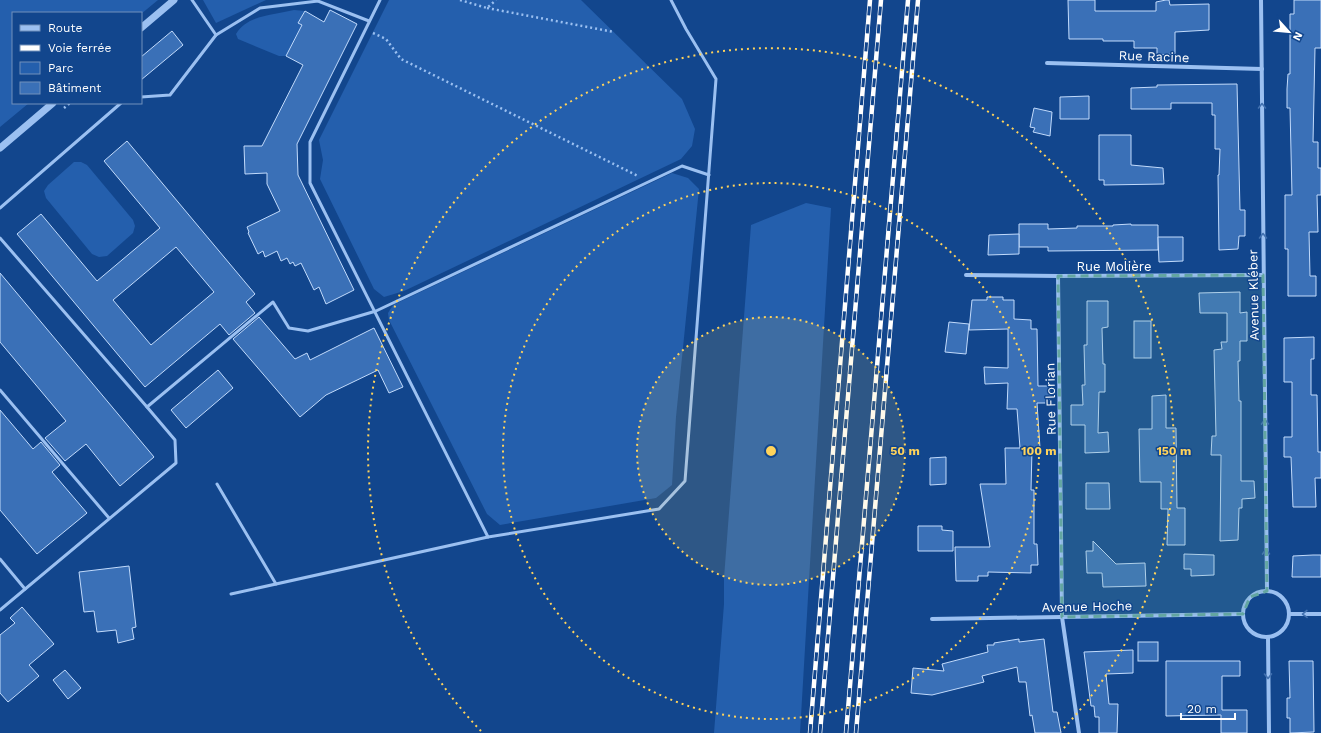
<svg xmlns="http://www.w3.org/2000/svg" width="1321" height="733" viewBox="0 0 1321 733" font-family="'Work Sans',sans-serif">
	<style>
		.green { fill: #245fad }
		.building { fill: #3a70b7; stroke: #c2dbfc; fill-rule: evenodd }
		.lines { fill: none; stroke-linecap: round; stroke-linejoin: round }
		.path { stroke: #9bc0f1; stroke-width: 2.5; stroke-dasharray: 2 3; stroke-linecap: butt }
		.service { stroke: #9bc0f1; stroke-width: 3 }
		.minor { stroke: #9bc0f1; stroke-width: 4 }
		.tertiary { stroke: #9bc0f1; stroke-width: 7 }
		.rail-casing { stroke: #fff; stroke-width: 4.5 }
		.rail { stroke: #12468d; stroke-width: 3; stroke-dasharray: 9; stroke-linecap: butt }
		.oneway { stroke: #4271b0 }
		.marked { fill: #63a6a1; fill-opacity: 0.2; stroke: #63a6a1; stroke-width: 3; stroke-dasharray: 8 5; stroke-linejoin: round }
		.ring { fill: none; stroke: #ffd35b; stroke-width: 2; stroke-dasharray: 2 4 }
		.labels { text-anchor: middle; stroke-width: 3; stroke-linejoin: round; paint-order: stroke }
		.street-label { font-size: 13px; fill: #fff; stroke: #12468d }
		.centre { fill: #ffd35b; stroke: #12468d; stroke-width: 2 }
		.ring-label { font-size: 12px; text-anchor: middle; font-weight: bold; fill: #ffd35b; stroke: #12468d; stroke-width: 3; stroke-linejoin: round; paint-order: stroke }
	</style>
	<rect width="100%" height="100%" fill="#12468d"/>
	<g class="green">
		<polygon points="0,0 158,0 141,14 13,13 13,103 29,103 0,127"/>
		<polygon points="203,0 266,0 216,23"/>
		<polygon points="389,0 581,0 682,99 695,129 692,146 681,159 404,291 384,297 374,289 320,179 323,160 319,140"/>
		<path d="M294,10L305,11L298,23L302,25L286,56H279L238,39L236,34C247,15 274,15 294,10Z"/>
		<polygon points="74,162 81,162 87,165 133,220 135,226 133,233 107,256 99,257 92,254 46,198 44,191 48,185"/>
		<polygon points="672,173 688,178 699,189 676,417 672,485 656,498 500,525 487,514 389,320 388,313 393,305"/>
		<polygon points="806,203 831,208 800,733 714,733 724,604 724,578 751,225"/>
	</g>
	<g class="building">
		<polygon points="1068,0 1095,0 1095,11 1156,11 1156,2 1166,0 1169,0 1170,5 1209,4 1209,30 1175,32 1175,54 1157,55 1157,48 1134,48 1134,41 1103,41 1103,39 1069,39"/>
		<polygon points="1294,0 1321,0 1321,48 1315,48 1313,142 1318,142 1318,168 1321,168 1321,195 1317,195 1318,232 1309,232 1310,276 1316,276 1316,296 1288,296 1288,249 1285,249 1285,195 1292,195 1290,108 1287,108 1287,89 1288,74 1290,74 1290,14 1294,14"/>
		<polygon points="330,10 357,24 297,144 298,175 354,290 326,304 319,287 314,290 301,263 295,266 293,262 290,264 287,258 281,261 277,251 265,257 263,251 258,254 248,233 249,232 247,227 280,211 267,184 267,173 245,174 244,146 262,146 303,65 286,56 302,25 298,23 305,11 324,22"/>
		<polygon points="172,31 183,45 141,80 141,57"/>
		<polygon points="1237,84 1240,210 1245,210 1245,236 1239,236 1238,249 1219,250 1218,175 1219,175 1220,149 1215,149 1215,115 1212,115 1212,103 1171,103 1171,109 1131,109 1131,88 1157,87 1157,85"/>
		<polygon points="1089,96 1089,119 1060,119 1060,97"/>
		<polygon points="1034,108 1052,112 1050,136 1033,132 1035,128 1030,127"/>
		<polygon points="1099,135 1131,135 1131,165 1163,168 1164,184 1104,185 1104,180 1099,180"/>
		<path d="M127,141L255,294L246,302L255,313L229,335L220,324L145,387L17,234L41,214L97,281L160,228L104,161ZM176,247L214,292L151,345L113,300Z"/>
		<polygon points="1019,224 1048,224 1048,229 1077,228 1077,226 1113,226 1113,225 1131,224 1131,225 1158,225 1158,250 1048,251 1048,247 1019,247"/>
		<polygon points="1019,234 1019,254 988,255 989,235"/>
		<polygon points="1158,237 1183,237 1183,261 1159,262"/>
		<polygon points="0,273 154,457 120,486 86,444 65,461 45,438 66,421 0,342"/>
		<polygon points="1240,292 1240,313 1247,312 1247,341 1240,341 1240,361 1238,361 1239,401 1241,401 1241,481 1254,481 1255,498 1242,499 1242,508 1239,508 1238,540 1220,541 1221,455 1211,455 1212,436 1216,436 1214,350 1222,349 1221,342 1227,342 1227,313 1200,313 1199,293"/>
		<polygon points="987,297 1003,297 1003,300 1014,300 1014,319 1031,320 1031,329 1037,329 1038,386 1050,386 1050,403 1037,403 1040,448 1028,449 1032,449 1031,490 1034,490 1034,544 1037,544 1038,565 1031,565 1031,573 988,572 988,576 978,576 978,581 956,581 955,547 990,547 980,484 1006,484 1005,448 1020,448 1017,409 1007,409 1008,383 985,384 984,367 1008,368 1008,329 969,330 972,300 987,300"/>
		<polygon points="1087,301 1108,301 1108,327 1102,328 1103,364 1105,364 1105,392 1099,392 1098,433 1108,432 1109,452 1085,453 1085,425 1071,425 1071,405 1083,405 1082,385 1085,385 1084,345 1087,345"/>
		<polygon points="259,317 295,359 307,353 310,360 374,328 403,387 389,393 378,370 326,395 300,417 233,339"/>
		<rect x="1134" y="321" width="17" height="37"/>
		<polygon points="949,322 969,324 966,354 945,352"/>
		<polygon points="1314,337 1314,359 1311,359 1311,395 1317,395 1318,452 1321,452 1321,478 1315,478 1316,507 1293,507 1291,457 1284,457 1284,437 1292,437 1292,382 1284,382 1284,338"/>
		<polygon points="218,370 233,388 186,428 171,410"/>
		<polygon points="1166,395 1166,428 1176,428 1177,508 1185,508 1185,545 1167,545 1168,509 1161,509 1161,482 1140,482 1139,429 1152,429 1152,396"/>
		<polygon points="0,410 33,449 41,442 60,465 52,472 87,513 37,554 0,510"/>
		<polygon points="946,457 946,484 930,485 930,458"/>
		<polygon points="1086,483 1109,483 1110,509 1086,509"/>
		<polygon points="918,526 942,526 942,530 953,531 953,551 918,551"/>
		<polygon points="1093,541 1116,564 1145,563 1146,586 1103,587 1102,573 1087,573 1086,551 1093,551"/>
		<polygon points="1184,554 1214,555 1214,575 1191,576 1191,569 1184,569"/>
		<polygon points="1313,555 1321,555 1321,577 1292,577 1293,556"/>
		<polygon points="129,566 136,627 132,628 134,639 118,643 116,630 97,632 94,611 84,612 79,572"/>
		<polygon points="22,607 54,644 29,665 39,676 8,702 0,693 0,635 15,623 10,618"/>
		<polygon points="1019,639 1019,642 1044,639 1053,712 1057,712 1061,733 1035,733 1032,715 1030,716 1026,682 1019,682 1017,667 982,676 984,682 932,695 911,693 913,668 944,671 942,664 988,652 987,645 994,645 994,643"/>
		<rect x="1138" y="642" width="20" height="19"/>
		<polygon points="1133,650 1133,673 1106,674 1109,704 1118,704 1117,733 1099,733 1099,717 1095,717 1094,706 1091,706 1084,652"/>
		<polygon points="1166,661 1240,661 1240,676 1222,676 1222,710 1247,710 1247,733 1221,733 1221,715 1166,716"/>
		<polygon points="1289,661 1313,661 1314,732 1290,733 1290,718 1287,718 1287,698 1290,698"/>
		<polygon points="65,670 81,688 68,699 53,680"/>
	</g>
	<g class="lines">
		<g class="path">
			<polyline points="460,0 487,8 496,0"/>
			<polyline points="487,8 614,32"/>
			<polyline points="373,33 386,39 401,59 638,176"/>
			<polyline points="64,108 70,103"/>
		</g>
		<g class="service">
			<polyline points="192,0 216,35 260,8 318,1 369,21"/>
			<polyline points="380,0 310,142 310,183 488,537 659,509 685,481 716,79 686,29 671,0"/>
			<polyline points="141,97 170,95 216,35"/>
			<polyline points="0,208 121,103"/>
			<polyline points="0,238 147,407"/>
			<polyline points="0,390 109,518"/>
			<polyline points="217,484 276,584"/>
			<polyline points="0,559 25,589"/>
			<polyline points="231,594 488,537"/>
			<polyline points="0,610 176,463 175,440 147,407 273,302 289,328 308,331 376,311 682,166 709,175"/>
		</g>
		<g class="minor">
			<polyline points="1261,0 1267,591"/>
			<polyline points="1047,63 1262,69"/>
			<polyline points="966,275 1058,276 1263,275"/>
			<polyline points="1058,276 1062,617 1079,733"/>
			<circle cx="1266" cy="614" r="23"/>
			<polyline points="1289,614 1321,614"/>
			<polyline points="932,619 1243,614"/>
			<polyline points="1268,637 1269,733"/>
		</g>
		<g class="tertiary">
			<polyline points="141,28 174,0"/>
			<polyline points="0,148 53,103"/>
		</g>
		<g class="rail-casing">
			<g id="rail">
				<polyline points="810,733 870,0"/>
				<polyline points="820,733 881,0"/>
				<polyline points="846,733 908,0"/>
				<polyline points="856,733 918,0"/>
			</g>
		</g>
		<use href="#rail" class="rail"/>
	</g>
	<defs><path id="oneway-chevron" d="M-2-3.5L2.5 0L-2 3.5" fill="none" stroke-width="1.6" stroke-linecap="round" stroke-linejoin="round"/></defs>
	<g class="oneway">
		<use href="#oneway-chevron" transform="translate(1262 106) rotate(-90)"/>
		<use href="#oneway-chevron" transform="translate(1263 236) rotate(-90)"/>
		<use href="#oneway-chevron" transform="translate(1265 422) rotate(-91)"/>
		<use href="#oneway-chevron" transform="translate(1266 552) rotate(-91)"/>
		<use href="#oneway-chevron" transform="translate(1305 614) rotate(179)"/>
		<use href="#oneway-chevron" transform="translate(1268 676) rotate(89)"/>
	</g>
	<path class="marked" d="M1263,275L1267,591L1250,597L1243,614L1062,617L1058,276Z"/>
	<circle cx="771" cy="451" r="134" fill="#ffd35b" fill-opacity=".12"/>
	<g class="ring">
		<circle cx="771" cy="451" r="134"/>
		<circle cx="771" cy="451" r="268"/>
		<path d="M481 731A403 403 0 1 1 1061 731"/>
	</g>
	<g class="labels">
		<g class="street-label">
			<text transform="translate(1154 56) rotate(2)" y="5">Rue Racine</text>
			<text x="1114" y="271">Rue Molière</text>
			<text transform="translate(1253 295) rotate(-91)" y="5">Avenue Kléber</text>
			<text transform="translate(1050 399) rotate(-91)" y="5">Rue Florian</text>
			<text transform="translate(1087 606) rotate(-1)" y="5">Avenue Hoche</text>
		</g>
	</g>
	<circle cx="771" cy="451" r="6" class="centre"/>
	<g class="ring-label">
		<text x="905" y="455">50 m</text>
		<text x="1039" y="455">100 m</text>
		<text x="1174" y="455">150 m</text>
	</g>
	<rect x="12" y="12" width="130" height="92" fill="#12468d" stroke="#7190bb"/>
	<rect x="20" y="25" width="20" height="6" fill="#9bc0f1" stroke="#7190bb"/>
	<text x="48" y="32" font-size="12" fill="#ffffff">Route</text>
	<rect x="20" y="45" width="20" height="6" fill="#ffffff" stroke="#7190bb"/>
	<text x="48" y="52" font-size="12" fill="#ffffff">Voie ferrée</text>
	<rect x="20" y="62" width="20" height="12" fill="#245fad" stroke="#7190bb"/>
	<text x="48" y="72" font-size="12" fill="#ffffff">Parc</text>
	<rect x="20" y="82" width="20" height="12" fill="#3a70b7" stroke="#7190bb"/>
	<text x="48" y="92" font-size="12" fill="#ffffff">Bâtiment</text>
	<g transform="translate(1289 32) rotate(117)" stroke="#12468d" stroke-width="3" paint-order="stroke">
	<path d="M0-3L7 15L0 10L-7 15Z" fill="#ffffff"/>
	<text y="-6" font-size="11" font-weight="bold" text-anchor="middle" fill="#ffffff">N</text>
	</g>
	<path d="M1181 713v6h54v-6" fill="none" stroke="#ffffff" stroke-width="2"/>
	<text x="1187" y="713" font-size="12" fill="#ffffff" stroke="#12468d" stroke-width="3" paint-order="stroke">20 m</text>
</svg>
